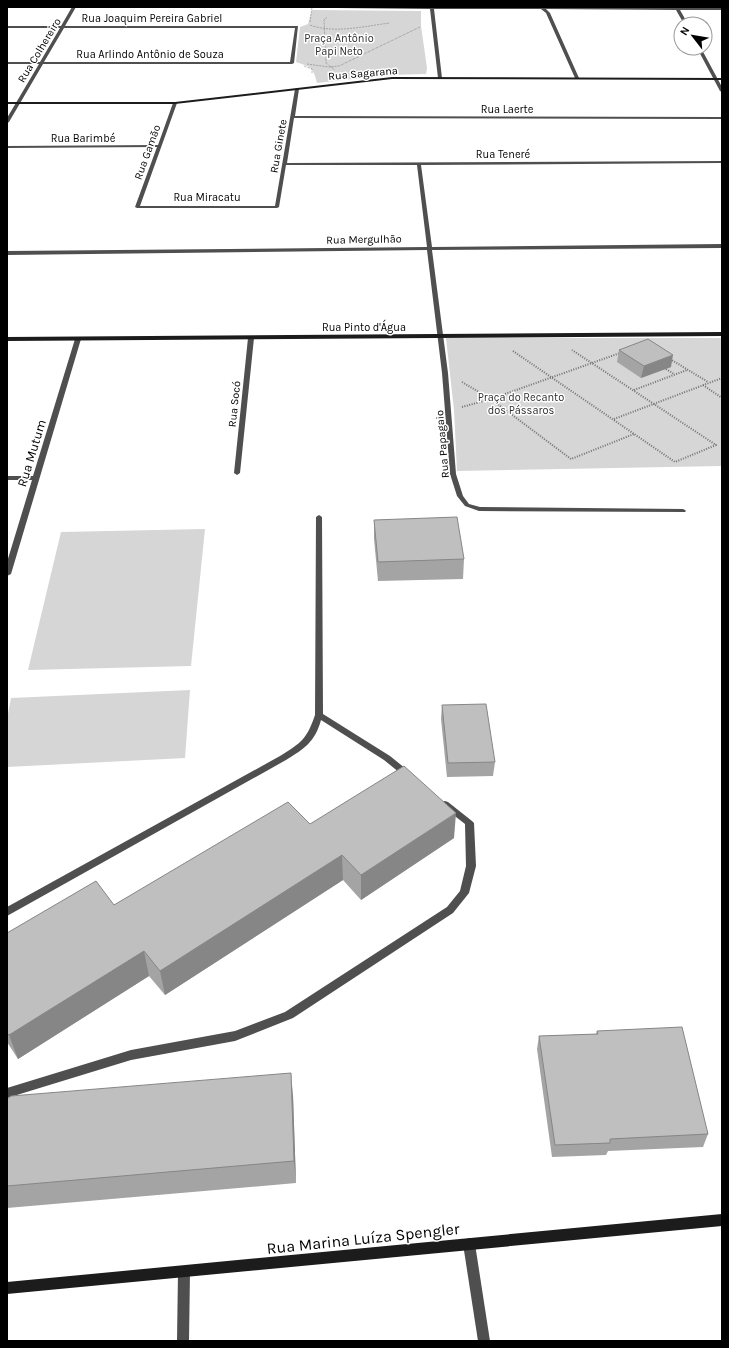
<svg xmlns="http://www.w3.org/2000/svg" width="729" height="1348" viewBox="0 0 729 1348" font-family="Karla,sans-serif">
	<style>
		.green { fill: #d6d6d6 }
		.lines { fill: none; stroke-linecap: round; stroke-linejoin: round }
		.path-far1 { stroke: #717171; stroke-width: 1; stroke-dasharray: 0.5 1; stroke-linecap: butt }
		.path { stroke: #717171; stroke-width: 2; stroke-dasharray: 1 1.5; stroke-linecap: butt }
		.lane { fill: #4f4f4f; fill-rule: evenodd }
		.street { fill: #4f4f4f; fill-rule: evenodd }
		.secondary { fill: #1c1c1c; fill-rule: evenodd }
		.wall { fill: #a4a4a4 }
		.shaded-wall { fill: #868686 }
		.building { fill: #bfbfbf; stroke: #868686 }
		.labels { text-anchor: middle; stroke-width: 3; stroke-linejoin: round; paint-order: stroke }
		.far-street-label { font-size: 11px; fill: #000; stroke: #fff }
		.far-park-label { font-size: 11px; fill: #2d2d2d; stroke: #fff }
		.street-label { font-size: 13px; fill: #000; stroke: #fff }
		.near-street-label { font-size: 16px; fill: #000; stroke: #fff }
	</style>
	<rect width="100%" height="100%" fill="#fff"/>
	<g class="green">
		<path d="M312,10L421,11V26L427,68L426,74L389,75L317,83C313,67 311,67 296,62L300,27L308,24Z"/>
		<polygon points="446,338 722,338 722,466 457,471 454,410"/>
		<polygon points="205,529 191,666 28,670 61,532"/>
		<polygon points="190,690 185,758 7,767 7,719 11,698"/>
	</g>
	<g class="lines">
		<g class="path-far1">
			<polyline points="327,17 324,20 326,63 335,70"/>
			<polyline points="310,22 312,7"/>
			<path d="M310,25C334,34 365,26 390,23"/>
			<polyline points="307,64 329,67 339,66 420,27"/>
			<polyline points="304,66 312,69 312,74"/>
		</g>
		<g class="path">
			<polyline points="513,351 675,462 716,445 572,350"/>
			<polyline points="670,359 708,382"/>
			<polyline points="666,369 674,374"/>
			<polyline points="462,382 491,399 571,459 634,434"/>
			<polyline points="703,385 722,398"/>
			<polyline points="634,390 687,370"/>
			<polyline points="462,407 491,399 620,353"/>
			<polyline points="614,419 722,378"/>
		</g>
		<g class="lane">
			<path d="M319,515L322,517L323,714L390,756L411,773L412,775L411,777H405L384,760L321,720C315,742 304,749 286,760L7,916V907L280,756C301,743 307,739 315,715L316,517Z"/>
			<polygon points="445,801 448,802 472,821 474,823 476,866 469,893 453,913 293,1018 235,1041 131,1060 7,1098 7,1088 131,1050 235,1031 285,1012 447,907 460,891 466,866 465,824 442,806 441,804 442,802"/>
		</g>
		<g class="street">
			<path d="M72,7H76L65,26H298L294,63L292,64H43L9,122L7,123V118L39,64H7V62H40L60,28H7V26H61ZM64,28H295L290,62H44Z"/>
			<polygon points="334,7 677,7 722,8 722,10 680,10 688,24 684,24 676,10 546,9 550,13 579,78 577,79 575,78 546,13 541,9 434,9 442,78 440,79 438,78 430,9 336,8"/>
			<polygon points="697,48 701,48 722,87 722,92 720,91"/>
			<polygon points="297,88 299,89 295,116 722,117 722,119 294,118 287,163 722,161 722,163 421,165 432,247 722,244 722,248 432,250 448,373 456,474 463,496 469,504 480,507 683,509 685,510 686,511 685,512 479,511 465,506 457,496 450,474 442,373 427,250 7,255 7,251 427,247 417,165 286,165 279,207 277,208 137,208 135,207 157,147 7,148 7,146 158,145 173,103 175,102 177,103 140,206 275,206 295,89"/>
			<polygon points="251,336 254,338 240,473 237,475 234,473 248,338"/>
			<polygon points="78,337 81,339 11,574 7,576 7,562 32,480 7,480 7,476 33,476 75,339"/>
			<polygon points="469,1238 473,1240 475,1244 490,1341 478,1341 463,1244 465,1240"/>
			<polygon points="184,1266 188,1268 190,1272 189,1341 177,1341 178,1272 180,1268"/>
		</g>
		<g class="secondary">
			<polygon points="392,77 722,78 722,80 392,79 175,104 7,104 7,102 175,102"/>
			<polygon points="722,332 722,336 7,341 7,337"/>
			<polygon points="722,1214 722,1226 7,1294 7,1282"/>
		</g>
	</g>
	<g class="wall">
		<polygon points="619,350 671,367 641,378 617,362"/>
		<polygon points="374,520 464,559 463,579 378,581 374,539"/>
		<polygon points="442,705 495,762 493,776 447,777 441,719"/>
		<polygon points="310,824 454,838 361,900 343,880 165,995 149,976 18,1059 7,1042 7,933 114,905"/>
		<polygon points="597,1031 708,1134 703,1147 608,1151 606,1155 552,1157 537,1049 539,1036 596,1034"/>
		<polygon points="293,1096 296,1183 7,1208 7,1099"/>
	</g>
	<g class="shaded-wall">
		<polygon points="673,355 671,367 641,378 644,366"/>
		<polygon points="456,813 454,838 361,900 361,875"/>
		<polygon points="342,855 343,880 165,995 160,971"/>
		<polygon points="144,951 149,976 18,1059 9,1035"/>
		<polygon points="291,1073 293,1096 296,1183 294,1161"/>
	</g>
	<g class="building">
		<polygon points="648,339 673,355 644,366 619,350"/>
		<polygon points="457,517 464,559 378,562 374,520"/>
		<polygon points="486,704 495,762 448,763 442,705"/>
		<polygon points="404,766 456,813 361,875 342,855 160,971 144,951 9,1035 7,1033 7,933 96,881 114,905 288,802 310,824"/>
		<polygon points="682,1027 708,1134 610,1139 610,1143 555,1145 539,1036 598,1034 597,1031"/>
		<polygon points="291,1073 294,1161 7,1186 7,1099 11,1096"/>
	</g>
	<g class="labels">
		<g class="far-street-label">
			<text x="152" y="22">Rua Joaquim Pereira Gabriel</text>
			<text transform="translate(39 50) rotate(-59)" y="4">Rua Colhereiro</text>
			<text x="150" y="58">Rua Arlindo Antônio de Souza</text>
			<text transform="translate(363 73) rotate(-5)" y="4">Rua Sagarana</text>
			<text x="507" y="113">Rua Laerte</text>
			<text x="83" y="142">Rua Barimbé</text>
			<text transform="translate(278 146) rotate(-80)" y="4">Rua Ginete</text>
			<text transform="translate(147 152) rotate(-70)" y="4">Rua Gamão</text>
			<text x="503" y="158">Rua Teneré</text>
			<text x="207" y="201">Rua Miracatu</text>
			<text transform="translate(364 239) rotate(-1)" y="4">Rua Mergulhão</text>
			<text x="364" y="331">Rua Pinto d'Água</text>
			<text transform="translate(234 404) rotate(-84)" y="4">Rua Socó</text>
			<text transform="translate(442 444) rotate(-95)" y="4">Rua Papagaio</text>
		</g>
		<g class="far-park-label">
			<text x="339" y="42">Praça Antônio<tspan x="339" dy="13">Papi Neto</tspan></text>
			<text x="521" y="401">Praça do Recanto<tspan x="521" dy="13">dos Pássaros</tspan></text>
		</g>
		<g class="street-label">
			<text transform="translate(31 453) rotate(-73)" y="5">Rua Mutum</text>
		</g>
		<g class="near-street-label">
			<text transform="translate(363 1238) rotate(-6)" y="6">Rua Marina Luíza Spengler</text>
		</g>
	</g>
	<rect width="729" height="1348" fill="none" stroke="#000000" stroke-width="16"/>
	<g transform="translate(693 36) rotate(301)"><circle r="19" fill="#ffffff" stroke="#999999"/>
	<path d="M0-3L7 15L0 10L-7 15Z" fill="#000000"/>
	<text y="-6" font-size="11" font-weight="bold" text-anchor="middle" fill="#000000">N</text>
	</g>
</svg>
